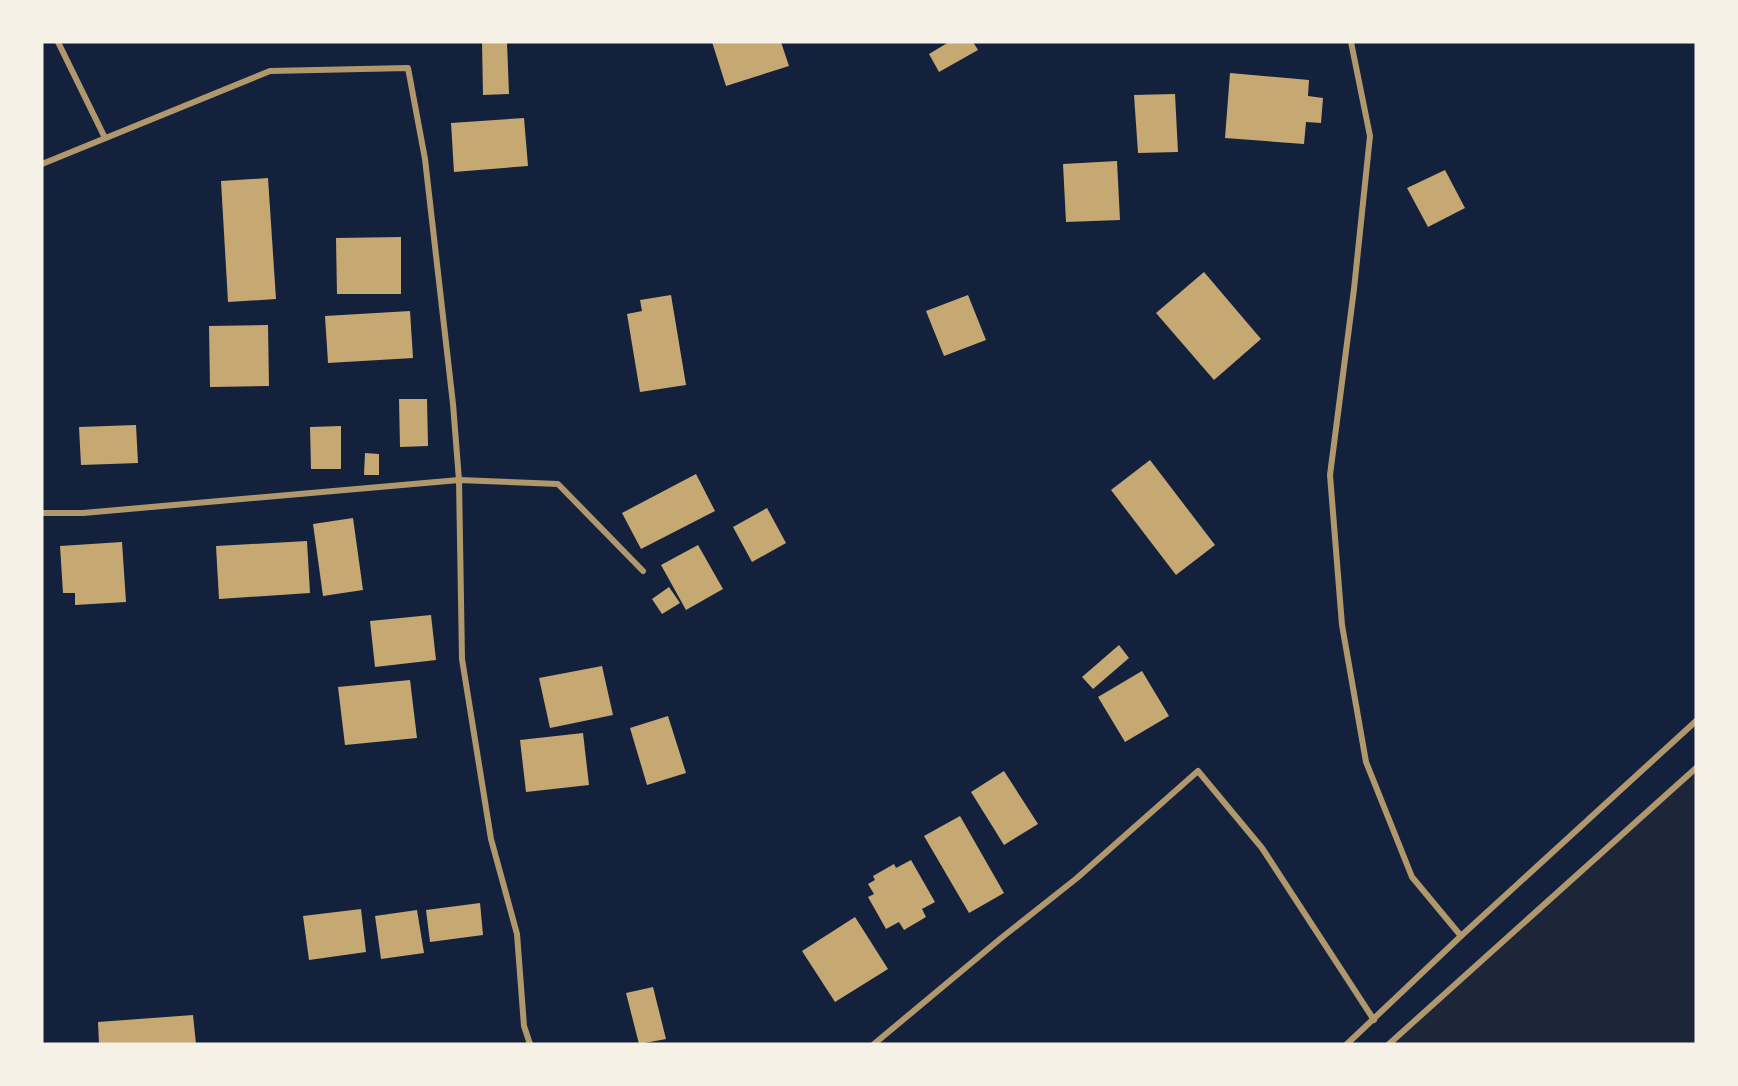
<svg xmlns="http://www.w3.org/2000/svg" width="1738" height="1086" viewBox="0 0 1738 1086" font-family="Rubik,sans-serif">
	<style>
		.green { fill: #1d2539 }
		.building { fill: #c6a872 }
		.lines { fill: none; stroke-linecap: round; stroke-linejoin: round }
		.minor { stroke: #b1986c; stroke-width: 6 }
	</style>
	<rect width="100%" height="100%" fill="#14213d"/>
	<polygon class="green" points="1696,768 1696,1044 1389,1044"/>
	<g class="building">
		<polygon points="482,42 507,42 509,94 483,95"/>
		<polygon points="712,42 781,42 789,66 726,86"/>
		<polygon points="949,42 973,42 978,50 939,72 929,54"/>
		<polygon points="1230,73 1309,80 1308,96 1323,98 1321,123 1306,122 1304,144 1225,138"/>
		<polygon points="1175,94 1178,152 1138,153 1134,95"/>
		<polygon points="524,118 528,166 454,172 451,123"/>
		<polygon points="1117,161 1120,220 1066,222 1063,164"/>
		<polygon points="1445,170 1465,208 1428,227 1407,188"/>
		<polygon points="268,178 276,299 228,302 221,181"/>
		<polygon points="401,237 401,294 337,294 336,238"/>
		<polygon points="1204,272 1261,339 1214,380 1156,313"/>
		<polygon points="671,295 686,385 640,392 627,314 642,311 640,300"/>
		<polygon points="968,295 986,340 944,356 926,311"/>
		<polygon points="410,311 413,358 328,363 325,316"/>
		<polygon points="268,325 269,386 210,387 209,326"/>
		<polygon points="399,399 427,399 428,446 400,447"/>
		<polygon points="136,425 138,463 81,465 79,427"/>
		<polygon points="341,426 341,469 311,469 310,427"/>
		<polygon points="365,453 379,454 379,475 364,475"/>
		<polygon points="1150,460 1215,545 1176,575 1111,490"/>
		<polygon points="696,474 715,511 641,549 622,513"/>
		<polygon points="767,508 786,543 752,562 733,527"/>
		<polygon points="353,518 363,590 323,596 313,524"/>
		<polygon points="307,541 310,593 219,599 216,546"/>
		<polygon points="122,542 126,602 75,605 75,593 63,593 60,546"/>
		<polygon points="698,545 723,589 686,610 661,565"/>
		<polygon points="669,587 680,603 662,614 652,599"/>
		<polygon points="431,615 436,660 375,667 370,621"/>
		<polygon points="1119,645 1129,658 1093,689 1082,677"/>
		<polygon points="602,666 613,715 550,728 539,678"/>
		<polygon points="1142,671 1169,716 1125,742 1098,697"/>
		<polygon points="410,680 417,738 345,745 338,687"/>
		<polygon points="668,716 686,773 647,785 630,728"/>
		<polygon points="583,733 589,785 526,792 520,740"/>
		<polygon points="1004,771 1038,824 1004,845 971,792"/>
		<polygon points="960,816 1004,893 969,913 924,836"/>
		<polygon points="911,860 935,902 922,909 926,917 904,930 899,922 886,929 868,897 874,894 868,884 875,880 873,876 894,864 896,868"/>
		<polygon points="480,903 483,935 430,942 426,910"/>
		<polygon points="361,909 366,952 309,960 303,916"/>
		<polygon points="417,910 424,953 381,959 375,916"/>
		<polygon points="855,917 888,969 835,1002 802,951"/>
		<polygon points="653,987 666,1039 639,1044 626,993"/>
		<polygon points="193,1015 196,1044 99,1044 98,1022"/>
	</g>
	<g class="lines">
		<g class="minor">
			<polyline points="58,42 105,138"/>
			<polyline points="1351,42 1370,136 1354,289 1330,475 1342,625 1366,762 1412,877 1461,936"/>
			<polyline points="42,164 270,71 408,68 425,159 453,404 459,480 462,659 491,839 517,934 524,1026 530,1044"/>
			<polyline points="42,513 83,513 459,480 558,484 643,571"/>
			<polyline points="874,1044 1000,939 1077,878 1198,771 1262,848 1374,1020"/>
			<polyline points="1347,1044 1461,936 1696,721"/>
			<polyline points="1389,1044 1696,768"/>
		</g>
	</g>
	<rect width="1738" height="1086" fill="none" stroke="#f6f1e7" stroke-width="87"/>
</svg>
